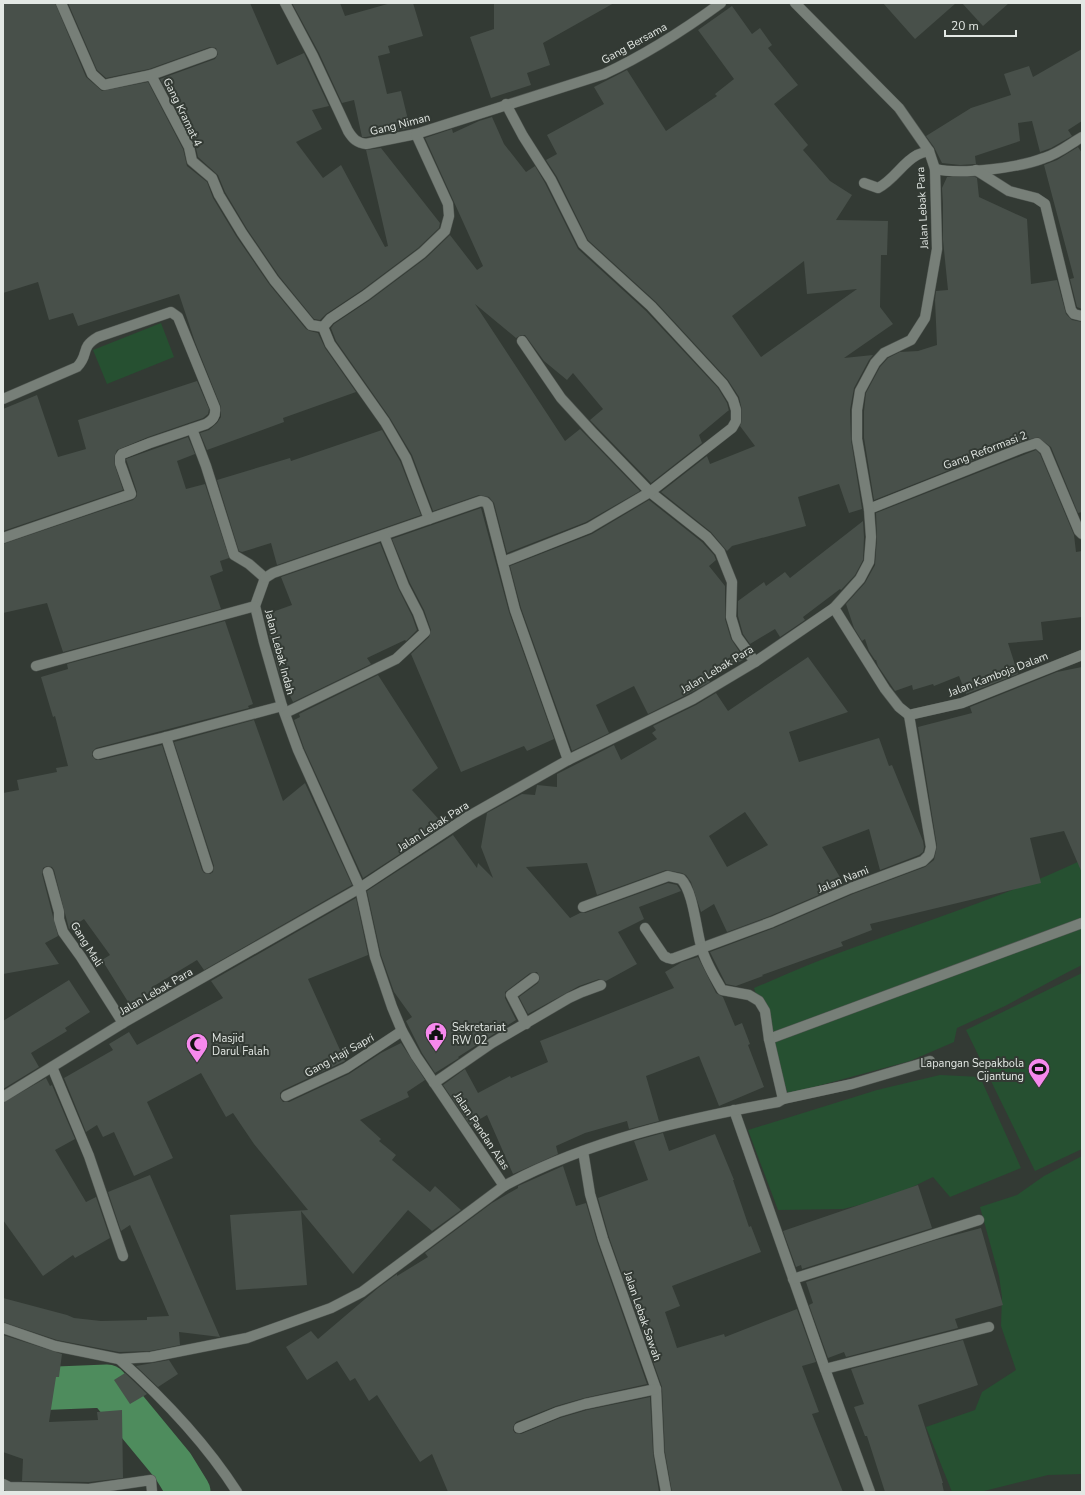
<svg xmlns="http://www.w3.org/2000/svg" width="1085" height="1495" viewBox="0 0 1085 1495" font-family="'Nunito Sans',sans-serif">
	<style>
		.green { fill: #265031 }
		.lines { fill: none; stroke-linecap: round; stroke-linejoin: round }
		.river { stroke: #4e8c5d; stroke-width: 43 }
		.building { fill: #48504a; fill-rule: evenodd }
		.service-casing { stroke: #535954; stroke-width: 11 }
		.minor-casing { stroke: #535954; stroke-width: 11 }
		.service { stroke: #777f78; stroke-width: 10 }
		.minor { stroke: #777f78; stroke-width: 10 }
		.labels { text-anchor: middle; stroke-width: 4; stroke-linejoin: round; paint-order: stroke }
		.street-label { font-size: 11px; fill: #e3e8e4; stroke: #333a34 }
		.poi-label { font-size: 11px; fill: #e3e8e4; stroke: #333a34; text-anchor: start }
	</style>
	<rect width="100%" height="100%" fill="#333a34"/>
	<g class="green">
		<polygon points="161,323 174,357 107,384 93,350"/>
		<path d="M1082,860V965L1068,972L1005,1006L957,1028L954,1042L910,1061L788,1094L754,988C785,975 816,961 847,950C926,921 1006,896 1082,860Z"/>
		<polygon points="1082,973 1082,1149 1035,1171 966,1030"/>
		<polygon points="940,1075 980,1077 1021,1168 950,1197 933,1177 892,1197 843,1209 778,1210 748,1130 877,1090"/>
		<polygon points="1082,1156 1082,1474 1048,1475 980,1492 952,1492 926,1427 975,1410 982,1392 1016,1370 1001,1326 1002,1297 999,1276 980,1207 1017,1195 1044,1176"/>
	</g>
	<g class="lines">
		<polyline class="river" points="3,1387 8,1390 107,1386 173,1466 189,1492"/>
	</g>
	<g class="building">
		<polygon points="3,3 55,3 86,77 102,91 148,82 183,149 187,166 207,182 213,198 236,236 269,284 306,329 310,331 318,333 325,348 356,392 283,418 284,422 207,450 200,433 209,430 217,423 221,417 221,407 195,342 179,294 78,326 73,313 49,320 38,282 3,293"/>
		<polygon points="68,3 250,3 277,65 304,53 329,106 312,110 322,129 296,142 323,178 341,165 385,247 388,246 366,150 381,148 440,223 439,228 418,248 362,290 326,314 320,320 314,319 279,276 247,229 225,192 218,175 198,157 195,144 160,79 215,59 218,54 216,48 210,47 149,69 106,78 97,70"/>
		<polygon points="292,3 340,3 345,16 391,3 413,3 423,36 388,46 390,53 378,56 387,94 401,91 410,128 366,137 362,137 354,100 342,103 319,53"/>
		<polygon points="494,3 614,3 543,43 550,65 527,73 531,85 491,98 470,37 494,29"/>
		<polygon points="883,3 956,3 915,39"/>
		<polygon points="962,3 1009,3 983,26"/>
		<path d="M732,6L752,34L760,28L772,45L768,48L798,85L774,104L808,145L803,150L830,181L852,195L836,220L888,221L887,255H881L880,307L893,324L844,358L873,355L869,360L854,388L850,410L851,440L862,509L849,513L839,484L798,497L806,526L732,546L727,551L711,532L661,492L707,456L710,464L755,446L740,426L742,421V410L739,397L728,380L656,302L588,240L557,177L546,160L557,154L547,135L604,104L594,87L627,70L666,131L717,96L715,94L734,79L698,30ZM804,261L807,294L857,289L761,357L732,316Z"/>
		<polygon points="1082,49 1082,121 1068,130 1072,136 1051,148 1040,152 1032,121 1018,123 1020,141 975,156 976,164 960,165 942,163 934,147 926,136 971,108 1011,95 1004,74 1029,66 1033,77"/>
		<polygon points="492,117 504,144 526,172 535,166 545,183 578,249 646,311 718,388 727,403 729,411 729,410 699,435 702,443 651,483 590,420 603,409 573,373 567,380 544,361 525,335 521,335 516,338 475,304 565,441 580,429 640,491 586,522 507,553 494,503 489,497 479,495 433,511 412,455 390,418 336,341 331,328 334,324 370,300 426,258 450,235 477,270 483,266 425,138 452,129 453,133 479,121"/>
		<polygon points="1078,147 1082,153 1082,309 1077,307 1070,279 1074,278 1044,165 1057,160"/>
		<polygon points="947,177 975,177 977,178 979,197 1027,219 1031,284 1057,280 1066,314 1072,320 1082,322 1082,512 1078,513 1051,447 1038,437 1020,442 874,500 864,438 864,411 866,393 880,367 888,358 900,352 918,351 937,345 935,300 936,291 948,290 943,240 943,204 942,188"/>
		<polygon points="197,381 209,409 208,414 203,418 148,437 117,450 114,457 114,463 123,490 3,531 3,409 37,395 58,457 86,449 78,420"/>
		<polygon points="382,430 400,461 421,515 277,565 271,543 242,552 239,551 217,480 290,458 291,461"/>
		<polygon points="188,437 195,454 177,461 186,489 205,484 229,558 220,561 223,571 210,576 221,609 63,652 47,603 3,613 3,544 133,500 137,496 137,492 126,459"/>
		<polygon points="1036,450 1040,454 1074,535 1076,552 1082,551 1082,617 1041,622 1043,640 1008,643 1018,674 966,694 959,676 934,686 933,684 913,690 912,685 895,691 878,666 876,660 875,660 869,651 865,639 862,641 854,628 846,604 865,583 875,565 877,538 876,513"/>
		<polygon points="649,500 702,542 714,555 716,560 709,566 725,586 725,619 731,639 739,651 743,660 708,679 710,682 690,693 648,714 634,686 596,705 609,733 572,751 521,608 510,566 592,534"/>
		<polygon points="481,508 509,612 554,739 527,751 524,746 461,772 411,654 429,637 431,630 424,610 410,583 392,539"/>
		<polygon points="863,521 864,537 863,560 855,575 841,590 840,589 803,617 805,620 780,637 775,629 750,644 743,634 738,616 738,601 764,582 766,586 785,572 790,578"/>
		<polygon points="380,543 398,588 412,616 417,630 406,641 405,640 367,658 371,664 293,702 279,673 264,615 292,605 281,577"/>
		<polygon points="225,621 253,704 248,706 249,708 96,748 92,752 92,756 96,760 100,760 162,745 202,870 204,873 210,874 213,872 214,866 174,742 254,720 283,801 305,783 352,885 204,970 197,960 154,986 156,989 130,1005 102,960 110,955 84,919 69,929 54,870 52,867 47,866 43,868 42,874 58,936 45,943 59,964 3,974 3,793 19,790 17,780 57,772 56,768 68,766 55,716 53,717 41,677 68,669 67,664"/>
		<path d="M808,657L848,712L789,732L799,762L879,738L889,766L892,765L923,841L924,847L923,852L919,855L880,870L869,829L822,847L844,884L770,916L727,932L714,904L701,912L691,882L686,875L682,873L666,870L597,895L587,863L526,867L570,918L580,913H585L668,883L677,885L681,891L639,907L644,919L618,932L637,964L606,981L599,979L579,986L528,1014L519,997L538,983L540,978L537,972L530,973L505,992V998L516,1020L458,1057L459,1058L435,1073L422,1053L406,1021L412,1017L394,992L381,955L367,891L453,835L477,868L478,863L493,878L481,847L487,813L522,794L535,795L537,785L557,787V774L614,745L621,760L657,739L652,733L656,730L653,726L696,705L716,693L728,711ZM745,812L768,845L727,867L709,836Z"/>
		<polygon points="1082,667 1082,873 1064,831 1030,838 1041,883 870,924 872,930 841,942 843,946 762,975 763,976 736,986 726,984 710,952 774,928 853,894 925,867 934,860 937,846 918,727 972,713 970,707 1057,672"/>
		<polygon points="378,675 438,768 412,790 444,825 363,878 304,748 294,720 300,717 299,714"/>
		<polygon points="356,898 368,955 308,979 345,1061 283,1090 280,1093 280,1098 283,1102 289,1102 349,1074 381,1053 401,1043 425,1080 407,1092 409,1097 360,1120 381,1139 379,1141 396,1155 392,1160 430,1192 435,1186 461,1210 432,1231 408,1210 353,1274 301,1211 307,1285 236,1290 230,1215 308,1210 254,1144 233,1113 226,1117 201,1073 147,1102 173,1158 134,1176 114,1132 103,1137 97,1125 86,1132 64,1078 113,1050 109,1044 129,1032 137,1045 223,998 211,981"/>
		<polygon points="698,957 716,993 723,997 735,1026 742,1023 750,1044 748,1045 764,1087 719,1106 699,1056 646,1076 659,1121 629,1129 627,1121 585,1133 556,1146 558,1154 513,1174 487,1115 470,1125 443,1085 465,1069 478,1093 510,1076 511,1078 548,1062 540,1041 674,988 665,972 682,962"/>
		<polygon points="69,980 90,1012 65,1028 67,1031 31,1053 39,1067 3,1089 3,1021"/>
		<polygon points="46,1078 50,1086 52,1085 75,1139 55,1150 86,1202 96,1197 110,1238 75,1258 73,1255 43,1276 3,1220 3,1103"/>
		<polygon points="663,1133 669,1151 715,1134 734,1180 733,1180 749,1227 751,1226 761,1252 672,1286 680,1306 665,1312 677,1348 724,1334 725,1337 797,1309 816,1362 802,1366 819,1412 812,1414 843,1492 672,1492 665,1452 662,1387 609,1237 598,1198 648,1180 634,1141"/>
		<polygon points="563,1166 576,1206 586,1203 597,1241 647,1384 584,1398 556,1406 516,1422 513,1427 513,1430 515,1433 521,1434 560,1418 587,1410 650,1397 653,1453 659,1492 448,1492 432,1454 420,1462 377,1395 369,1401 355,1378 350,1381 337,1361 307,1380 286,1347 311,1331 318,1339 378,1288 397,1274 397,1276 428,1257 425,1253 492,1203 518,1188 518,1186"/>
		<polygon points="150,1175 220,1337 179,1332 180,1345 150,1351 119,1352 57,1340 3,1322 3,1298 67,1315 74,1318 101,1321 147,1320 147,1317 169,1316 130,1225 121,1231 108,1192"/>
		<polygon points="918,1185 932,1228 802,1269 801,1265 796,1267 783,1231"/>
		<polygon points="981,1228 1003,1305 955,1319 958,1328 846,1357 844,1352 828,1358 809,1305 813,1303 806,1282 936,1240"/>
		<polygon points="3,1335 62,1354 59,1377 56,1377 49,1422 98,1420 97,1412 122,1410 123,1478 89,1482 22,1481 23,1459 3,1452"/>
		<polygon points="963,1340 978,1385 918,1405 943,1483 942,1483 944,1492 885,1492 867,1436 865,1436 854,1407 864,1404 851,1369"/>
		<polygon points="169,1360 178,1374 158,1387 136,1366"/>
		<polygon points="125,1373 147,1394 130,1404 114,1380"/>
	</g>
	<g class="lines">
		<g class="service-casing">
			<polyline id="service" points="769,1039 1082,923"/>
		</g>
		<g class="minor-casing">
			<g id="minor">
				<polyline points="61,3 92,74 104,85 151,75 189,147 192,161 212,178 219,195 242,233 274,280 311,325 323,327"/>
				<path d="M285,3L313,56L348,131C353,139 357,143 366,144L416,134L604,74C645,55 684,30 721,3"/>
				<polyline points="151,75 212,53"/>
				<polyline points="416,134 448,204 449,216 445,231 422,253 366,295 330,319 323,327 330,344 385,422 406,458 429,519"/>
				<path d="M935,169C962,175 1018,168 1044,158C1058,154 1070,144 1082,137"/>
				<polyline points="976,170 1009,191 1036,198 1045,204 1071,310 1074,314 1082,316"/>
				<path d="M864,183L878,188C894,180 902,163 917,155C921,153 925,152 929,151"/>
				<polyline points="522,341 561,398 593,433 650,492 707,537 720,552 732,582 731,617 737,637 755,662"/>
				<path d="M3,399L77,367C90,354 79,348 98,337L171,312L178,317L215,408C216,416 213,420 206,424L150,443L122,454L120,457V463L131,494L3,538"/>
				<polyline points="192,429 206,466 234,555 249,564 265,578"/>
				<polyline points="869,509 1022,448 1037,443 1045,450 1079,531 1082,534"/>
				<polyline points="503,562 589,528 650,492 732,428 736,421 736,410 733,400 723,384 651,306 583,244 551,180 523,136 506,104"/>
				<polyline points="265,578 255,606 264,643 282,706 298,750 360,888 375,957 392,1007 402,1031 416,1056 504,1186"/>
				<polyline points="265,578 273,573 481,501 485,502 488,505 515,610 568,760"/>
				<polyline points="834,608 885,689 899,707 909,715 962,703 1082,655"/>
				<polyline points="36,666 255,606"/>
				<polyline points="285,713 396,659 425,632 418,613 404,586 384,535"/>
				<polyline points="166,737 208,868"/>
				<polyline points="98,754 166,737 282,706"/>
				<polyline points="48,872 59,912 59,919 63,932 81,957 123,1023"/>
				<path d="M583,907L668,876L681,879C693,891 696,928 701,946C705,962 714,976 722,990L749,995L759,1001L765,1011L769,1039L783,1099"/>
				<polyline points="645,928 664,956 668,958 672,959 772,922 851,888 923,861 929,855 931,847 909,715"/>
				<polyline points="526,1024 511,995 534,978"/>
				<polyline points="52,1067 89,1156 123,1256"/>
				<polyline points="434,1083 492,1043 569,998 582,992 601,985"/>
				<polyline points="286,1096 346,1068 402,1031"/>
				<polyline points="3,1097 123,1023 360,888 469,816 568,760 693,699 755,662 834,608 860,579 869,562 871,537 869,509 857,439 857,410 860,391 875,363 884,353 911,340 925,318 937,249 935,169 929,151 899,108 795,3"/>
				<polyline points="734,1110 825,1369 870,1492"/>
				<polyline points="583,1151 590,1194 603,1239 656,1389 659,1453 666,1492"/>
				<polyline points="793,1279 979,1220"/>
				<path d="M3,1328L55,1346L119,1359L151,1357L247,1338L331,1308L362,1292L504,1186C589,1140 685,1119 778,1102L783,1099L852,1084L930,1061"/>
				<path d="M119,1359C164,1399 205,1442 237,1492"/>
				<polyline points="825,1369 989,1327"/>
				<polyline points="519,1428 558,1412 585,1404 656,1389"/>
				<polyline points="3,1484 9,1487 89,1489 151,1480 152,1492"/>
			</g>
		</g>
		<use href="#service" class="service"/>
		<use href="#minor" class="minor"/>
	</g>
	<defs>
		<g id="civic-pin" transform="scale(1.15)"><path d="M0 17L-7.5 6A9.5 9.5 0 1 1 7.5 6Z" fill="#f689ed" stroke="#333a34"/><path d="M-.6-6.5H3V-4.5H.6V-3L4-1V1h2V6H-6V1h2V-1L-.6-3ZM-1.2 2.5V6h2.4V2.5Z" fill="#111"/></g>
		<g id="mosque-pin" transform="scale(1.15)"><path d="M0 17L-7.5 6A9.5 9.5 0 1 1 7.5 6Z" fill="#f689ed" stroke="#333a34"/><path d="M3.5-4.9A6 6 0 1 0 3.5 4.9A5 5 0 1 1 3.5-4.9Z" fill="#111"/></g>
		<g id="stadium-pin" transform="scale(1.15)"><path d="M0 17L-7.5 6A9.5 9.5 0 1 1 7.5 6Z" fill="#f689ed" stroke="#333a34"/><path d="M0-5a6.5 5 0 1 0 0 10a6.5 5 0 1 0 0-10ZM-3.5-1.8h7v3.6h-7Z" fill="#111"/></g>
	</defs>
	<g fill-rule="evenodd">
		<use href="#civic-pin" x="436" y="1033"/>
		<use href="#mosque-pin" x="197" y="1044"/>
		<use href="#stadium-pin" x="1039" y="1069"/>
	</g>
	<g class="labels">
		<g class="street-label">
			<text transform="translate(634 43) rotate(-29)" y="4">Gang Bersama</text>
			<text transform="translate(183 112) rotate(64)" y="4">Gang Kramat 4</text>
			<text transform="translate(400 124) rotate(-14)" y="4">Gang Niman</text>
			<text transform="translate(922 208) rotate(-93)" y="4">Jalan Lebak Para</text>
			<text transform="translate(985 450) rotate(-21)" y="4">Gang Reformasi 2</text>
			<text transform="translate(280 652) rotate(75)" y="4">Jalan Lebak Indah</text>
			<text transform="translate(717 669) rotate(-31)" y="4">Jalan Lebak Para</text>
			<text transform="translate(998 674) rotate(-21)" y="4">Jalan Kamboja Dalam</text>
			<text transform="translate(433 826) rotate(-33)" y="4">Jalan Lebak Para</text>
			<text transform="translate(843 879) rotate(-22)" y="4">Jalan Nami</text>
			<text transform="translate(87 944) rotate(58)" y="4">Gang Mali</text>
			<text transform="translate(156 991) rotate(-30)" y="4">Jalan Lebak Para</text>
			<text transform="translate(339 1055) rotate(-29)" y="4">Gang Haji Sapri</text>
			<text transform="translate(482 1131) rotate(56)" y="4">Jalan Pandan Alas</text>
			<text transform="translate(643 1316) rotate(71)" y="4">Jalan Lebak Sawah</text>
		</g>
		<g class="poi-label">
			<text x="452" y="1031">Sekretariat<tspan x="452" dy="13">RW 02</tspan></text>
			<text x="212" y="1042">Masjid<tspan x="212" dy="13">Darul Falah</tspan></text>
			<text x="1024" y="1067" text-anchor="end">Lapangan Sepakbola<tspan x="1024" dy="13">Cijantung</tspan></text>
		</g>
	</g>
	<rect width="1085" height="1495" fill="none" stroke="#e3e8e4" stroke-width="8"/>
	<path d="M945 30v6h71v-6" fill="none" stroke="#e3e8e4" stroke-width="2"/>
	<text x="951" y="30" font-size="12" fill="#e3e8e4" stroke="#333a34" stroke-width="3" paint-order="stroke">20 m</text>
</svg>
